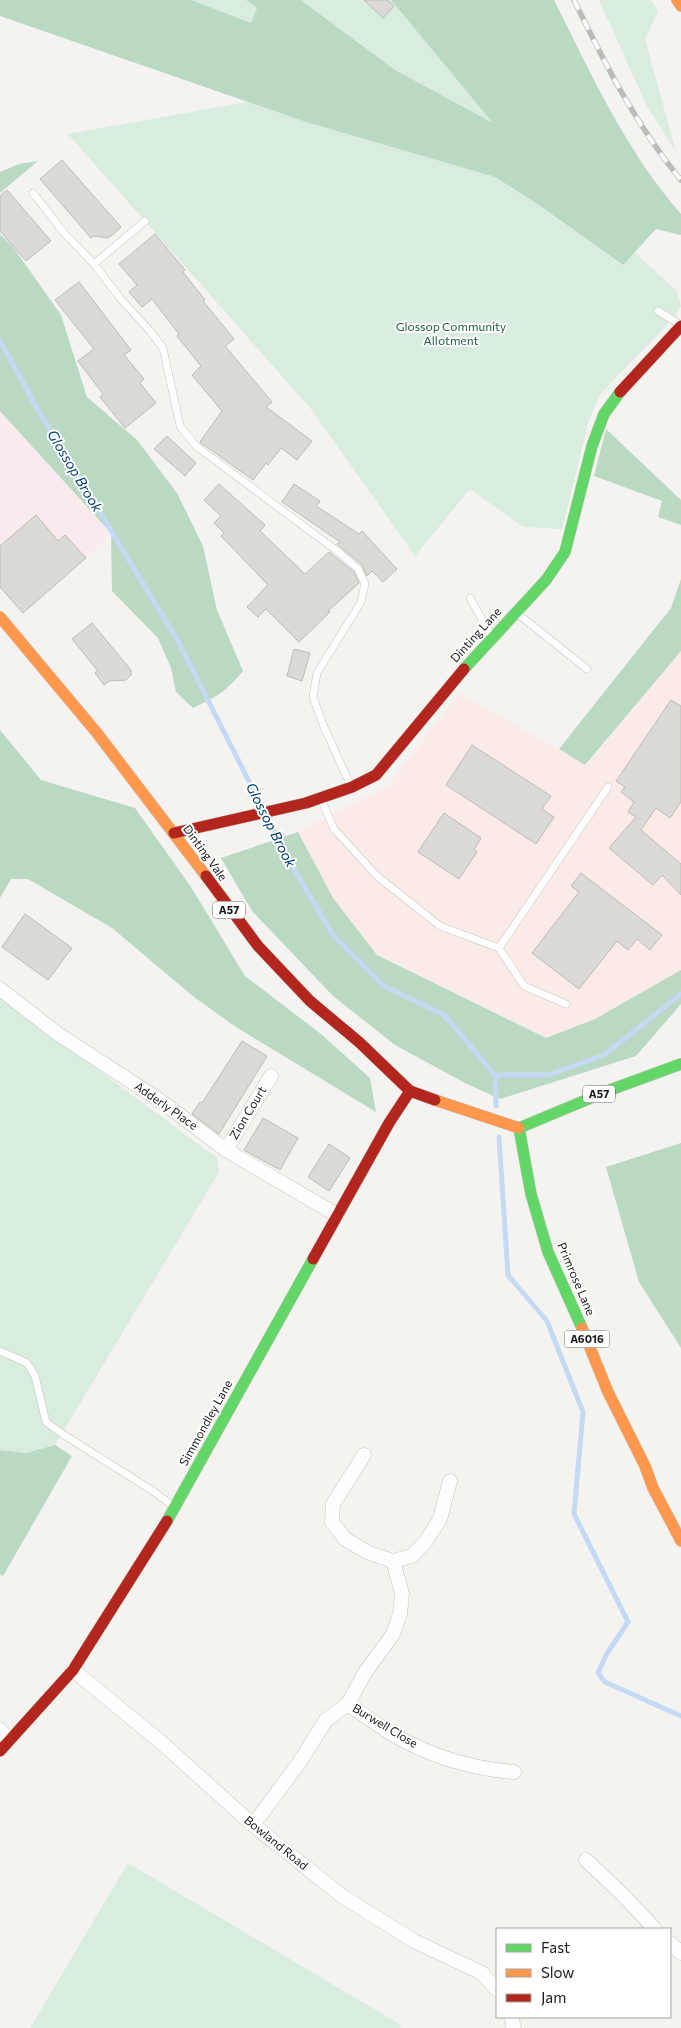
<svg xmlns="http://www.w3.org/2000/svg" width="681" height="2028" viewBox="0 0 681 2028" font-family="Commissioner,sans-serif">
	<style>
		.industrial { fill: #faebe6 }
		.education { fill: #f8eaed }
		.green { fill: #d8eddd }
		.forest { fill: #bad9c2 }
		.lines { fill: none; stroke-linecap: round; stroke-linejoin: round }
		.stream { stroke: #c4daf4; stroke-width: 5 }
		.building { fill: #dbdad7; stroke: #bcbbb8 }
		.lane-casing { stroke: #c5c4c0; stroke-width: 8 }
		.street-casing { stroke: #c5c4c0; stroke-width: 15 }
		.fast-casing { stroke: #c5c4c0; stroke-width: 12 }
		.slow-casing { stroke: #c5c4c0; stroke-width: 12 }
		.jam-casing { stroke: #c5c4c0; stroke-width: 12 }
		.lane { stroke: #fdfdfd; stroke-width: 7 }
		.street { stroke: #fdfdfd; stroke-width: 14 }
		.fast { stroke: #63d668; stroke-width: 11 }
		.slow { stroke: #ff974d; stroke-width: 11 }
		.jam { stroke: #b3261e; stroke-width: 11 }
		.rail-casing { stroke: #bbbbba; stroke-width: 5.5 }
		.rail { stroke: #fff; stroke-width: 4; stroke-dasharray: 11; stroke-linecap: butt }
		.labels { text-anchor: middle; stroke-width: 4; stroke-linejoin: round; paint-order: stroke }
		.shield { fill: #fff; stroke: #5f5f5d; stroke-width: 1 }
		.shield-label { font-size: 11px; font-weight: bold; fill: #1b1a17 }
		.park-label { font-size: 12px; fill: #1a5c38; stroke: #fff }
		.street-label { font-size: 12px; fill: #1b1a17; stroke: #fff }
		.water-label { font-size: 14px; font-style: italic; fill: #003d75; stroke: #fff }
	</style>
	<rect width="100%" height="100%" fill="#f4f3ef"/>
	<polygon class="industrial" points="681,651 681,970 595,1019 547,1038 377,955 333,898 298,832 389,785 459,693 586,765"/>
	<polygon class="education" points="0,411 111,533 86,558 23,613 0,587"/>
	<g class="green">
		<polygon points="191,0 246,0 257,8 251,23"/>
		<polygon points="301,0 391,0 495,124 395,70"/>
		<polygon points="599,0 651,0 658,11 645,39 676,152 646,104"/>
		<polygon points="247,102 306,122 495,177 536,203 622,265 634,252 677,291 681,306 674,318 600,394 589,420 562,529 523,527 470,489 415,556 311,409 68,134"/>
		<polygon points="0,997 217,1158 219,1172 55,1445 26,1453 0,1450"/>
		<polygon points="128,1863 401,2025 400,2028 30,2028"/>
	</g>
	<g class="forest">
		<path d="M0,0H191L251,23L257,8L246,0H301L395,70L493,123L391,0H554C591,74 626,151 681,214V235L656,229L623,265L536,203L495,177L306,122L0,16Z"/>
		<polygon points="38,161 0,193 0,172 19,164"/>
		<path d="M0,234L13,247L61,315L87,397L137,440L177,493L203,546L217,610L243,671C225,692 218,696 193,708L176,692L171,668L158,638L112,591L111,533L0,411Z"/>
		<polygon points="606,429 681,500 681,525 658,517 662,501 594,476"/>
		<polygon points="681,579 681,651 585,765 559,749 671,608"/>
		<polygon points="0,730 41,780 135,808 191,887 245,976 321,1034 370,1078 376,1112 236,1027 194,997 112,928 28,879 11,879 0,898"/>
		<polygon points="298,832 333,898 377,955 546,1038 595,1019 681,970 681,1004 636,1056 500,1099 467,1084 395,1045 333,996 252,911 221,858"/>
		<polygon points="681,1143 681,1348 639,1282 606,1167"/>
		<polygon points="55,1445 72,1456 3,1576 0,1574 0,1450 26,1453"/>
	</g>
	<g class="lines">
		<g class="stream">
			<polyline points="0,341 38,410 179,643 263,809"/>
			<polyline points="267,816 289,861 333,935 384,986 444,1015 495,1075 548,1075 604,1055 681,994"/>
			<polyline points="495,1075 496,1106"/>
			<polyline points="499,1137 508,1275 547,1321 583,1412 574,1514 628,1622 606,1655 598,1673 605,1682 681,1716"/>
		</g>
	</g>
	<g class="building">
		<polygon points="364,0 387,0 394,6 383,18"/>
		<polygon points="62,160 121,227 111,236 107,238 94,236 91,238 40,179"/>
		<polygon points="7,190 51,241 26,261 0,231 0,196"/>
		<polygon points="155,234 185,270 183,272 205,300 203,301 234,339 225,346 272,402 266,407 312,441 297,460 281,448 268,465 266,463 253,480 200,442 222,411 192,375 201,366 177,336 179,334 152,299 142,307 129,292 137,285 119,264"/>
		<polygon points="79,282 131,350 124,355 144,379 140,383 156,403 125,428 100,397 103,394 78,361 94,349 55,300"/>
		<polygon points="167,436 196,463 185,476 154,449"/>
		<polygon points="219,484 265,525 260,531 305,574 329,552 354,572 359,583 328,611 330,612 299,642 266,609 258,617 247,607 268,585 221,536 224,533 214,523 221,516 204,500"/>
		<polygon points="294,484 320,501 316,506 359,534 362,531 397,569 383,582 372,571 367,576 362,565 337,544 340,542 282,502"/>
		<polygon points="36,515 58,541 65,535 86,558 23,613 0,587 0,546"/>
		<polygon points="92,623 131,670 131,675 126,680 109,681 104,685 95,673 98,671 72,639"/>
		<polygon points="294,649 310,653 302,681 287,676"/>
		<polygon points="671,700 681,706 681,802 670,818 656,808 641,830 681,864 681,895 662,875 653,885 609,848 636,817 628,812 634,802 621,792 625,787 616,781"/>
		<polygon points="472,745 551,796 542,809 554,817 536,844 446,785"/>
		<polygon points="444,813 481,838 474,850 477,852 459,879 418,852"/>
		<polygon points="581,873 662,935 650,950 637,939 628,950 617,941 579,989 532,953 579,892 571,886"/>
		<polygon points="25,914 72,948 48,980 2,947"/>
		<polygon points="242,1041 267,1056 219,1134 192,1114 200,1102 202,1103"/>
		<polygon points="263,1118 298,1138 280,1170 244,1150"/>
		<polygon points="329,1144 350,1158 329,1191 308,1177"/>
	</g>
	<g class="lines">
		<g class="lane-casing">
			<g id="lane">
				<polyline points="33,193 65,234 94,264 120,298 150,331 163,348 180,426 196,446 341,554 358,569 365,584 361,602 317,673 313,697 324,727 351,786"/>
				<polyline points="94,264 145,221"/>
				<polyline points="658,311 681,325"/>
				<polyline points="470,598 492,637"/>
				<polyline points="518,614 587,669"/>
				<polyline points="321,799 334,829 377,876 440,926 499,948 608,787"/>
				<polyline points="499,948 524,986 566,1004"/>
				<polyline points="0,1351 27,1363 35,1376 46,1422 61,1433 153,1491 173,1506"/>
			</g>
		</g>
		<g class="street-casing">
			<g id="street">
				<polyline points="0,989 58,1034 161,1101 226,1150 337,1215"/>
				<polyline points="226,1150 271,1076"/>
				<polyline points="364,1455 333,1504 332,1522 345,1539 367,1552 393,1561"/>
				<polyline points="73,1670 162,1743 253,1825 342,1896 414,1941 482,1973 497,1990"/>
				<polyline points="348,1704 364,1674 393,1634 400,1614 402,1594 393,1561 412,1556 426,1541 440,1519 450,1481"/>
				<polyline points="0,1730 9,1739"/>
				<path d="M253,1825L299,1763L326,1720L348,1704C367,1717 386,1732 407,1742C440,1759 477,1769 514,1772"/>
				<polyline points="586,1860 622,1894 655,1929"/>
				<polyline points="670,1943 681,1953"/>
				<polyline points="511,2017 514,2028"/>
			</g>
		</g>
		<g class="fast-casing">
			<g id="fast">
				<polyline points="464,669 546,580 565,552 592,446 604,414 620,392"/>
				<polyline points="519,1128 531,1194 548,1252 582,1328"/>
				<polyline points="519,1128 610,1090 681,1064"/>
				<polyline points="167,1521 313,1259"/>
			</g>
		</g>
		<g class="slow-casing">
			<g id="slow">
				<polyline points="677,0 681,6"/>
				<polyline points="0,617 97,733 206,876"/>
				<polyline points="435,1100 519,1128"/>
				<polyline points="582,1328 608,1392 645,1466 653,1488 681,1541"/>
			</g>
		</g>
		<g class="jam-casing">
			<g id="jam">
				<polyline points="620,392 681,326"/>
				<polyline points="174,833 306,803 352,787 376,775 464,669"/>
				<polyline points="206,876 258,946 310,1001 359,1042 410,1091 435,1100"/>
				<polyline points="313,1259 389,1123 410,1091"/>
				<polyline points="0,1751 73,1670 167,1521"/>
			</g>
		</g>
		<use href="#lane" class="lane"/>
		<use href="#street" class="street"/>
		<use href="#fast" class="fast"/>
		<use href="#slow" class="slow"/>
		<use href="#jam" class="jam"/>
		<g class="rail-casing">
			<path id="rail" d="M574,0C604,62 637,127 681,180"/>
		</g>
		<use href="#rail" class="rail"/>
	</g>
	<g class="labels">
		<g class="shield">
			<rect x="213" y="901.5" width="32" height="17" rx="4"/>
			<rect x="583" y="1085.5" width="32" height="17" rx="4"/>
			<rect x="564.5" y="1330.5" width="45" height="17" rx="4"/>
		</g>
		<g class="shield-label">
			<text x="229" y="914">A57</text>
			<text x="599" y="1098">A57</text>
			<text x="587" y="1343">A6016</text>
		</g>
		<g class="park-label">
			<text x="451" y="331">Glossop Community<tspan x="451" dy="14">Allotment</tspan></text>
		</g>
		<g class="street-label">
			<text transform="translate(476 635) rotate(-48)" y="4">Dinting Lane</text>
			<text transform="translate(205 853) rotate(54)" y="4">Dinting Vale</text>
			<text transform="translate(166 1106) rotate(35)" y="4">Adderly Place</text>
			<text transform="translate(248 1113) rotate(-59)" y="4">Zion Court</text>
			<text transform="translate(576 1279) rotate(67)" y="4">Primrose Lane</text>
			<text transform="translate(206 1423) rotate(-61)" y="4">Simmondley Lane</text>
			<text transform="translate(385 1726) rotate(31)" y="4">Burwell Close</text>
			<text transform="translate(276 1843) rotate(39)" y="4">Bowland Road</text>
		</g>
		<g class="water-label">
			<text transform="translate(75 471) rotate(59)" y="5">Glossop Brook</text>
			<text transform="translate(271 825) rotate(63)" y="5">Glossop Brook</text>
		</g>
	</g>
	<rect x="496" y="1928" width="175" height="90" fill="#ffffff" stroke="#a4a3a2"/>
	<rect x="506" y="1944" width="25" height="8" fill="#63d668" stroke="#a4a3a2"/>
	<text x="541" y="1953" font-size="15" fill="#1b1a17">Fast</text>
	<rect x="506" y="1969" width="25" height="8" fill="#ff974d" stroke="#a4a3a2"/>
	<text x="541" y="1978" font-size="15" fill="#1b1a17">Slow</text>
	<rect x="506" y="1994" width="25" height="8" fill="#b3261e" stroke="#a4a3a2"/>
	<text x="541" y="2003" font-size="15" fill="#1b1a17">Jam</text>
</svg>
